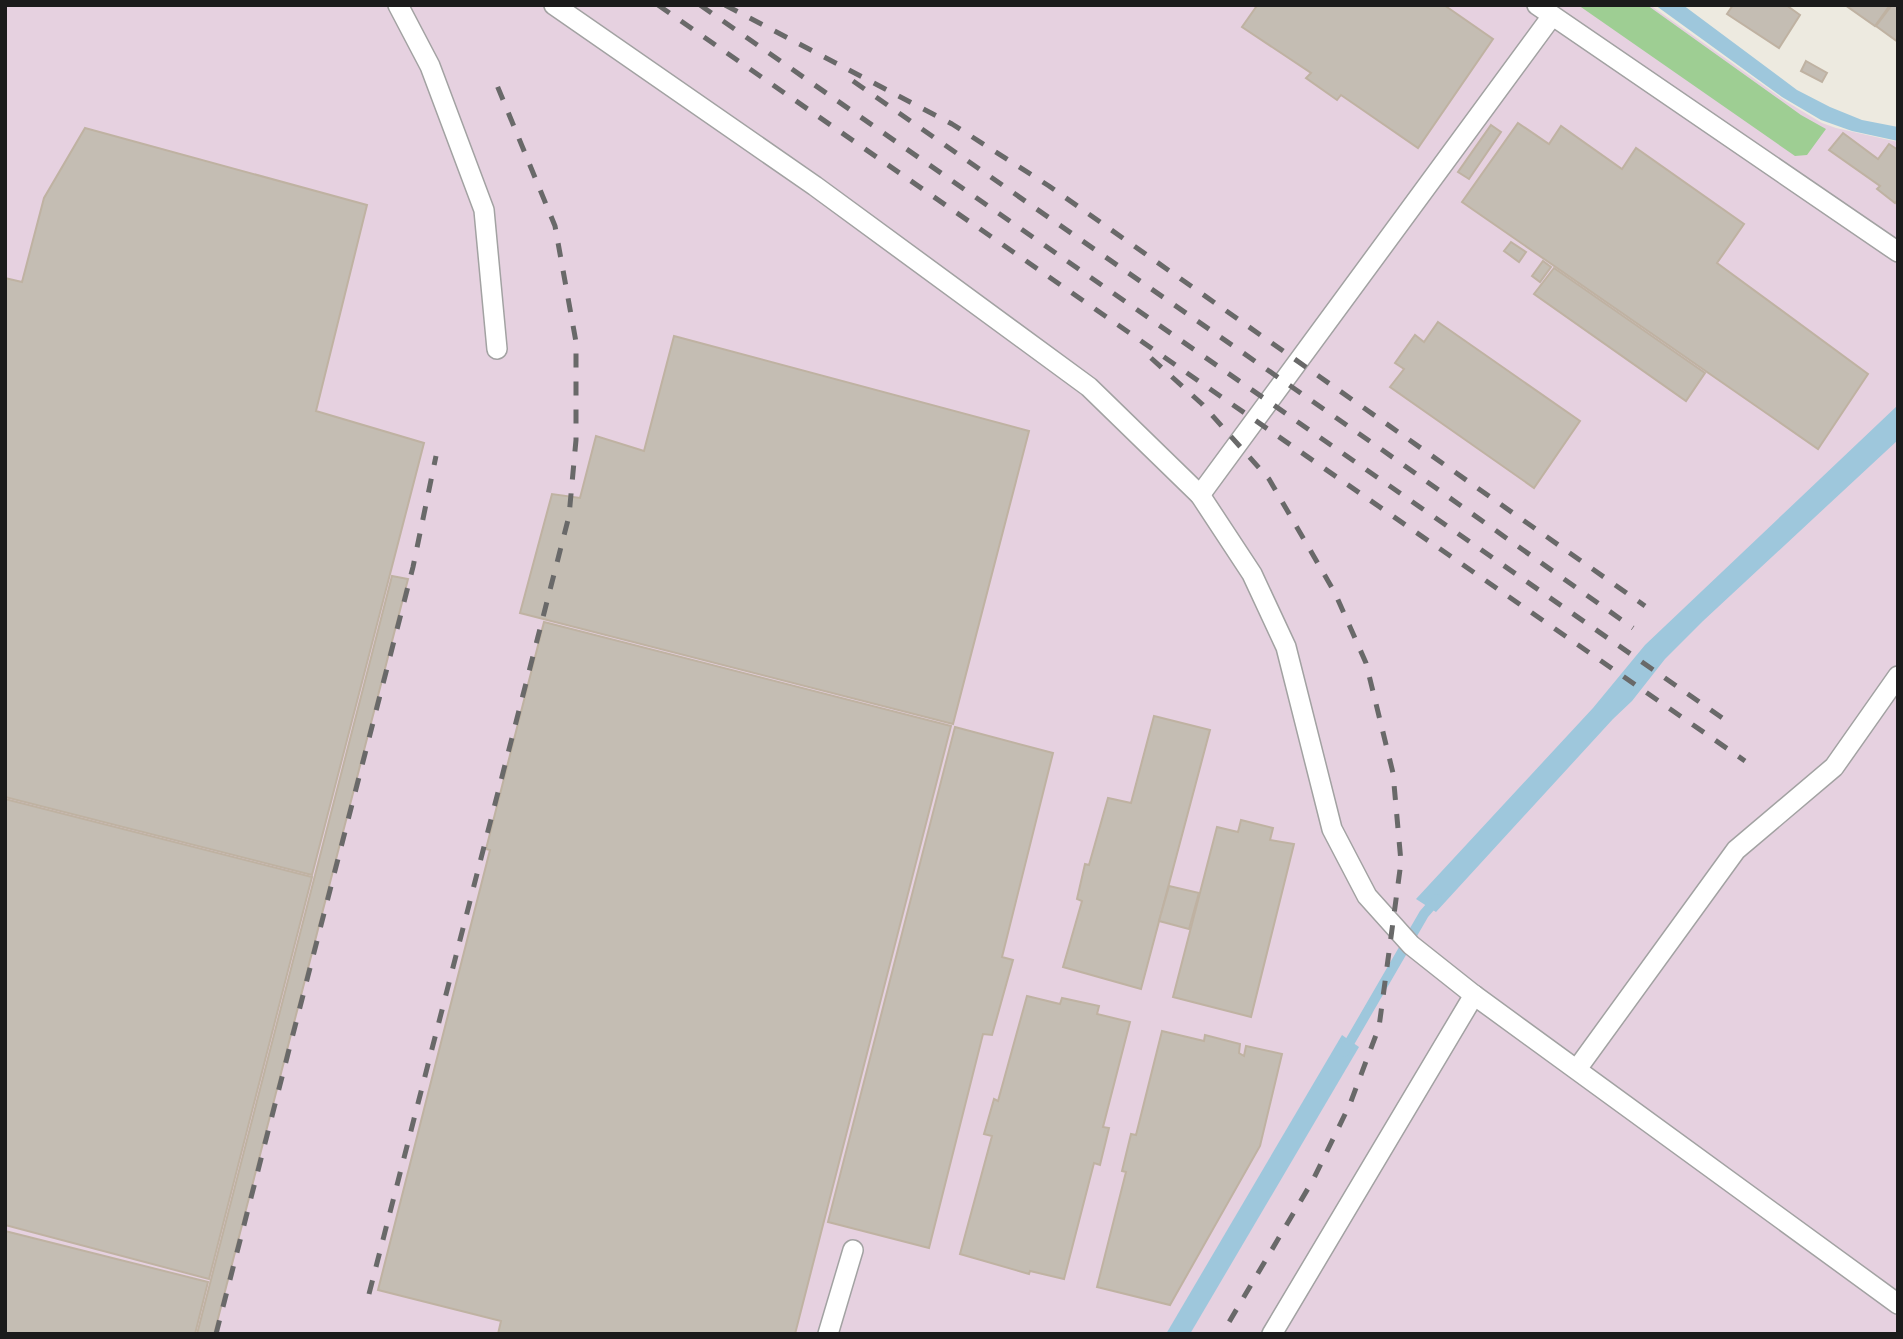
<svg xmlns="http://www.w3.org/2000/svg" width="1903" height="1339" viewBox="0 0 1903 1339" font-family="'Nunito Sans',sans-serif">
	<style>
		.industrial { fill: #e6d1e0 }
		.forest { fill: #9ece93 }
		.water { fill: #9ec7dc }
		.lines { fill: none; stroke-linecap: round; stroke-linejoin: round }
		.stream { stroke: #9ec7dc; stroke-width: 10 }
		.building { fill: #c4bdb3; stroke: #bfb2a2; stroke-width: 2 }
		.lane-casing { stroke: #a2a2a2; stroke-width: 22 }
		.lane { stroke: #fff; stroke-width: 19 }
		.rail { stroke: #696969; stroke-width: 5; stroke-dasharray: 14 14; stroke-linecap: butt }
	</style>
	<rect width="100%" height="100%" fill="#edeae0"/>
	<polygon class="industrial" points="5,5 1650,5 1787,102 1822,123 1836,128 1898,142 1898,1334 5,1334"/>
	<polygon class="forest" points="1578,5 1647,5 1801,115 1826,129 1807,155 1795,156"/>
	<g class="water">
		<polygon points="1655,5 1683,5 1797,90 1830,107 1862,120 1898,127 1898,141 1852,131 1821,120 1782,97"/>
		<polygon points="1898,405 1898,440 1703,621 1665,659 1632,701 1613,719 1436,912 1416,899 1593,708 1645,645"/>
		<polygon points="1342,1035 1359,1047 1190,1334 1166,1334"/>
	</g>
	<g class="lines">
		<polyline class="stream" points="1344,1052 1424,914 1437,899"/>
	</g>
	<g class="building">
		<polygon points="1253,5 1444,5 1493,39 1418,148 1341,95 1337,100 1306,78 1311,73 1242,27 1256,7"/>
		<polygon points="1733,5 1786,5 1800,15 1779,48 1727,14"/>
		<polygon points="1845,5 1890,5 1875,26"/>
		<polygon points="1892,5 1898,5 1898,42 1876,26"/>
		<polygon points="1806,61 1827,73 1822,82 1801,71"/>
		<polygon points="1518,123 1549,144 1561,126 1622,169 1636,148 1744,224 1717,263 1868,374 1818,449 1462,202"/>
		<polygon points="1491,125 1501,132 1469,179 1458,172"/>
		<polygon points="85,128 367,205 316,411 424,443 312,875 5,797 5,278 22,282 44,198"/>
		<polygon points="1843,133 1878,159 1889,144 1898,150 1898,199 1895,203 1877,189 1880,186 1829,150"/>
		<polygon points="1511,242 1526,252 1519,262 1504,251"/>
		<polygon points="1543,261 1551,267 1540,282 1532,276"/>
		<polygon points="1554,268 1705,373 1686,401 1534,294"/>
		<polygon points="1438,322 1580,421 1534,488 1390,387 1404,369 1395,363 1415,335 1424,342"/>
		<polygon points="674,336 1029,431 953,724 520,613 552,494 580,498 596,436 644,451"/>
		<polygon points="392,576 408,579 214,1334 197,1334"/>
		<polygon points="544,622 951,726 795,1334 498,1334 501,1321 378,1290 490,850 486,849"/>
		<polygon points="1154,716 1210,730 1141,989 1063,967 1082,901 1077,899 1085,864 1089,865 1108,798 1131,803"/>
		<polygon points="955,727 1053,753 1002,957 1013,960 992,1035 983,1034 929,1248 828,1222"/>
		<polygon points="5,799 312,877 209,1279 5,1225"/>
		<polygon points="1241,820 1273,828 1270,840 1294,844 1251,1017 1173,997 1217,827 1238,832"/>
		<polygon points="1169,886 1199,893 1189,929 1159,921"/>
		<polygon points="1027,996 1060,1004 1062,998 1099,1006 1097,1014 1130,1022 1103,1127 1109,1128 1100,1165 1094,1163 1064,1279 1030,1271 1029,1274 960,1254 992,1136 984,1134 994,1099 998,1101"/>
		<polygon points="1162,1031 1204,1041 1205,1035 1240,1044 1239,1053 1244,1056 1246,1046 1282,1054 1260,1146 1170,1305 1097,1287 1126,1172 1122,1171 1131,1134 1136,1135"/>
		<polygon points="5,1231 208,1282 195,1334 5,1334"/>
	</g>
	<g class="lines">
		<g class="lane-casing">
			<g id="lane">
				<polyline points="398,5 430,66 484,210 497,349"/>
				<polyline points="554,5 815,186 1089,387 1200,495 1252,574 1286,647 1332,829 1367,896 1411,945 1474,995 1898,1304"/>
				<polyline points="1537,5 1898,252"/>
				<polyline points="1200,495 1552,16"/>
				<polyline points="1577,1069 1736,850 1834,767 1898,676"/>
				<polyline points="828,1334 853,1250"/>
				<polyline points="1272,1334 1474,995"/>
			</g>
		</g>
		<use href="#lane" class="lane"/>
		<g class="rail">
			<polyline points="658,5 1745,761"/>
			<polyline points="700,5 1731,724"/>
			<polyline points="725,5 952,124 1049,186 1645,606"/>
			<polyline points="853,81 1381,449 1633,628"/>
			<polyline points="1151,358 1202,404 1269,479 1335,593 1366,663 1393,773 1401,862 1379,1027 1350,1104 1313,1180 1222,1334"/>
			<polyline points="369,1294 569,516 576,440 576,342 555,226 494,78"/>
			<polyline points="216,1334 413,567 436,456"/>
		</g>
	</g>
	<rect width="1903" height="1339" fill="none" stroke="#1b1b1b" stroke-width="14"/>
</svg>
